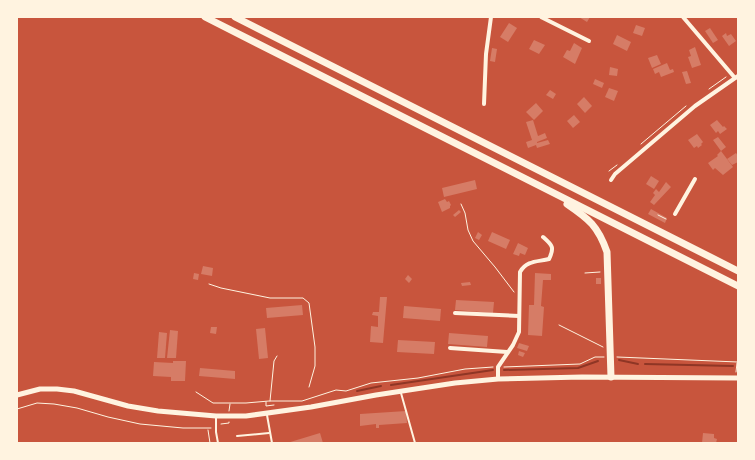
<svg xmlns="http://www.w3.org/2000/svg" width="755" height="460" viewBox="0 0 755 460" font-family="Poppins,sans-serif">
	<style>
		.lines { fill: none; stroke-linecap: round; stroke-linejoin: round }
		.stream { stroke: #8f3625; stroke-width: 2 }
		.building { fill: #d67c66 }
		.path { stroke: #fff3e0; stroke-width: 1 }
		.service { stroke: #fff3e0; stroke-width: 2 }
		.minor { stroke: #fff3e0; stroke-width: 4 }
		.tertiary { stroke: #fff3e0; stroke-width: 5 }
		.trunk { stroke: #fff3e0; stroke-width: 7 }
	</style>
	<rect width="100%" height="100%" fill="#c8553d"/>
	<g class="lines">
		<g class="stream">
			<polyline points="619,360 638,364"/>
			<polyline points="645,364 733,366"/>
			<polyline points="504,370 578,368 598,361"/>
			<polyline points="391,385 493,370"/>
			<polyline points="357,391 381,386"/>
		</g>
	</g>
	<g class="building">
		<polygon points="579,17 590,17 587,22"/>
		<polygon points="509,23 517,28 508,42 500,37"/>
		<polygon points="636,25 645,28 642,36 633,33"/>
		<polygon points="710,28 718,40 713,43 705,31"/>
		<polygon points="726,33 727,36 731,34 736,41 729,46 722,36"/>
		<polygon points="617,35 631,42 627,51 613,44"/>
		<polygon points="534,40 545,45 539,54 529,49"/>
		<polygon points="574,43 582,48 575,64 563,57 567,50 570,51"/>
		<polygon points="695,47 701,65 692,68 688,57 691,56 689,50"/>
		<polygon points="492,48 497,49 495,62 490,61"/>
		<polygon points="657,55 661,64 652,68 648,58"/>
		<polygon points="667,63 670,70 673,69 674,72 661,77 659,72 655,74 653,69"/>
		<polygon points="610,67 618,69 617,76 609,75"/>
		<polygon points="687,71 691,83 686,84 682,72"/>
		<polygon points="595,79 604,83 602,88 593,84"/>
		<polygon points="609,88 618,91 614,101 605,97"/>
		<polygon points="550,90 556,94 553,99 546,95"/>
		<polygon points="584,97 592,106 585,113 577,104"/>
		<polygon points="536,103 543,111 534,120 526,112"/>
		<polygon points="574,115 580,122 573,128 567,121"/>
		<polygon points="533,120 538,136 545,133 547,138 537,142 537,143 548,140 550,144 537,148 536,145 528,148 526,142 532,140 526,122"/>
		<polygon points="717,120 723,127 724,126 727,129 720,134 718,131 716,133 710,125"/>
		<polygon points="697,134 703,142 701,144 702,145 698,148 697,146 694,148 688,140"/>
		<polygon points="718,137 726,147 721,151 733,167 723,175 715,168 713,170 708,163 718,156 717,155 721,151 713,140"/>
		<polygon points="736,153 738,156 738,162 732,165 727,159"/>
		<polygon points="651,176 659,181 654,189 646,184"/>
		<polygon points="475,180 477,189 444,197 442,188"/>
		<polygon points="666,182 671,187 654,205 650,202 655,195 653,193 656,189 659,192"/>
		<polygon points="445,199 447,202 449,201 451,205 450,206 450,208 442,212 438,202"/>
		<polygon points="651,209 667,218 665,223 648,214"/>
		<polygon points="459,210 461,212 455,217 453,215"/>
		<polygon points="478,232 482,235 479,240 475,238"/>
		<polygon points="492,232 510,240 506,249 488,241"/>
		<polygon points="518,243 528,248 525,255 520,253 519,256 513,254"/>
		<polygon points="203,266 213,268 212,276 201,274"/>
		<polygon points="194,273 199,274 198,280 193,279"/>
		<polygon points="535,273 551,274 551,280 543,280 541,306 544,307 542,336 528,335 529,305 534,305"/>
		<polygon points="408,275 412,279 409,283 405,279"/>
		<rect x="596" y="278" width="5" height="6"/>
		<polygon points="470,282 471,285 462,286 461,283"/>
		<polygon points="380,297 387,297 383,343 370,342 371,326 378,327 378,316 372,315 373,312 379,312"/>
		<polygon points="456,300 494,302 493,313 455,310"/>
		<polygon points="302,305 303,315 267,318 266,308"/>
		<polygon points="404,306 441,309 440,321 403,318"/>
		<polygon points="211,327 217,327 216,334 210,333"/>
		<polygon points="265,328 268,358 259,359 256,329"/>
		<polygon points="170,330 178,331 176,358 167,358"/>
		<polygon points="159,332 167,333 165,358 157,358"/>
		<polygon points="449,333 488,336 487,347 448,344"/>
		<polygon points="398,340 435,342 434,354 397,352"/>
		<polygon points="519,343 529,346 527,351 517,348"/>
		<polygon points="519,351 525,353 523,357 518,355"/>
		<polygon points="173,361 186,361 185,381 171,381 171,377 153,376 154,362 173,363"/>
		<polygon points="200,368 235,371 235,379 199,376"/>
		<polygon points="406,411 407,423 379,425 379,428 376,428 376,424 360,426 360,414"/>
		<polygon points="320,433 323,443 287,443"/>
		<polygon points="703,433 714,434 714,438 717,439 716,443 702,443"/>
	</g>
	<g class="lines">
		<g class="path">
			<polyline points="709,89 726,77"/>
			<polyline points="641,144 686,106"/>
			<polyline points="609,171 617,165"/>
			<polyline points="461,204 465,213 468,230 473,241 495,267 514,292"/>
			<polyline points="658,215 666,219"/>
			<polyline points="585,273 600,272"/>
			<polyline points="209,284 221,288 270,298 303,298 309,303 315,347 315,366 309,387"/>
			<polyline points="559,325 603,347"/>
			<polyline points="617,357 738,362"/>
			<polyline points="504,367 580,364 595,357 604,357"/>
			<polyline points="736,372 737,363"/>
			<polyline points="196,392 213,403 246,403 269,401 302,401 336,390 346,391 371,383 418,378 465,369 493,367"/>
			<polyline points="270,401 274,361 277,356"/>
			<polyline points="266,402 266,406 274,405"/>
			<polyline points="17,409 37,403 54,404 77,408 108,417 140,424 183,428 211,428"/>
			<polyline points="229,411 230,404"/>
			<polyline points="221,424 229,423 229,422"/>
			<polyline points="208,430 210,443"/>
		</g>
		<g class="service">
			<polyline points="401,393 415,443"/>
			<polyline points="267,415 272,443"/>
			<polyline points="216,417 216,432 218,443"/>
			<polyline points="237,436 269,433"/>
		</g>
		<g class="minor">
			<polyline points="541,17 589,41"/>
			<polyline points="683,17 735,78"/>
			<polyline points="484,104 486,54 491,17"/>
			<polyline points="611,180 615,174 695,106 738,76"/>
			<polyline points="675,214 695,179"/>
			<polyline points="455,313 519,316"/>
			<polyline points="450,348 507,352"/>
			<path d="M498,379V367L513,345L519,332L520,272C527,260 538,262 549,259C555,247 552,245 543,237"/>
		</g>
		<polyline class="tertiary" points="17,395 40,389 57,389 74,391 128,406 158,411 216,416 246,416 311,407 376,395 455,383 498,379 582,377 738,378"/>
		<g class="trunk">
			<polyline points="205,17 738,286"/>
			<polyline points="235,17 738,271"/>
			<path d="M567,204C589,219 598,226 607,252L611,377"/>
		</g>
	</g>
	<rect width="755" height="460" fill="none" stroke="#fff3e0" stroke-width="36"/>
</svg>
